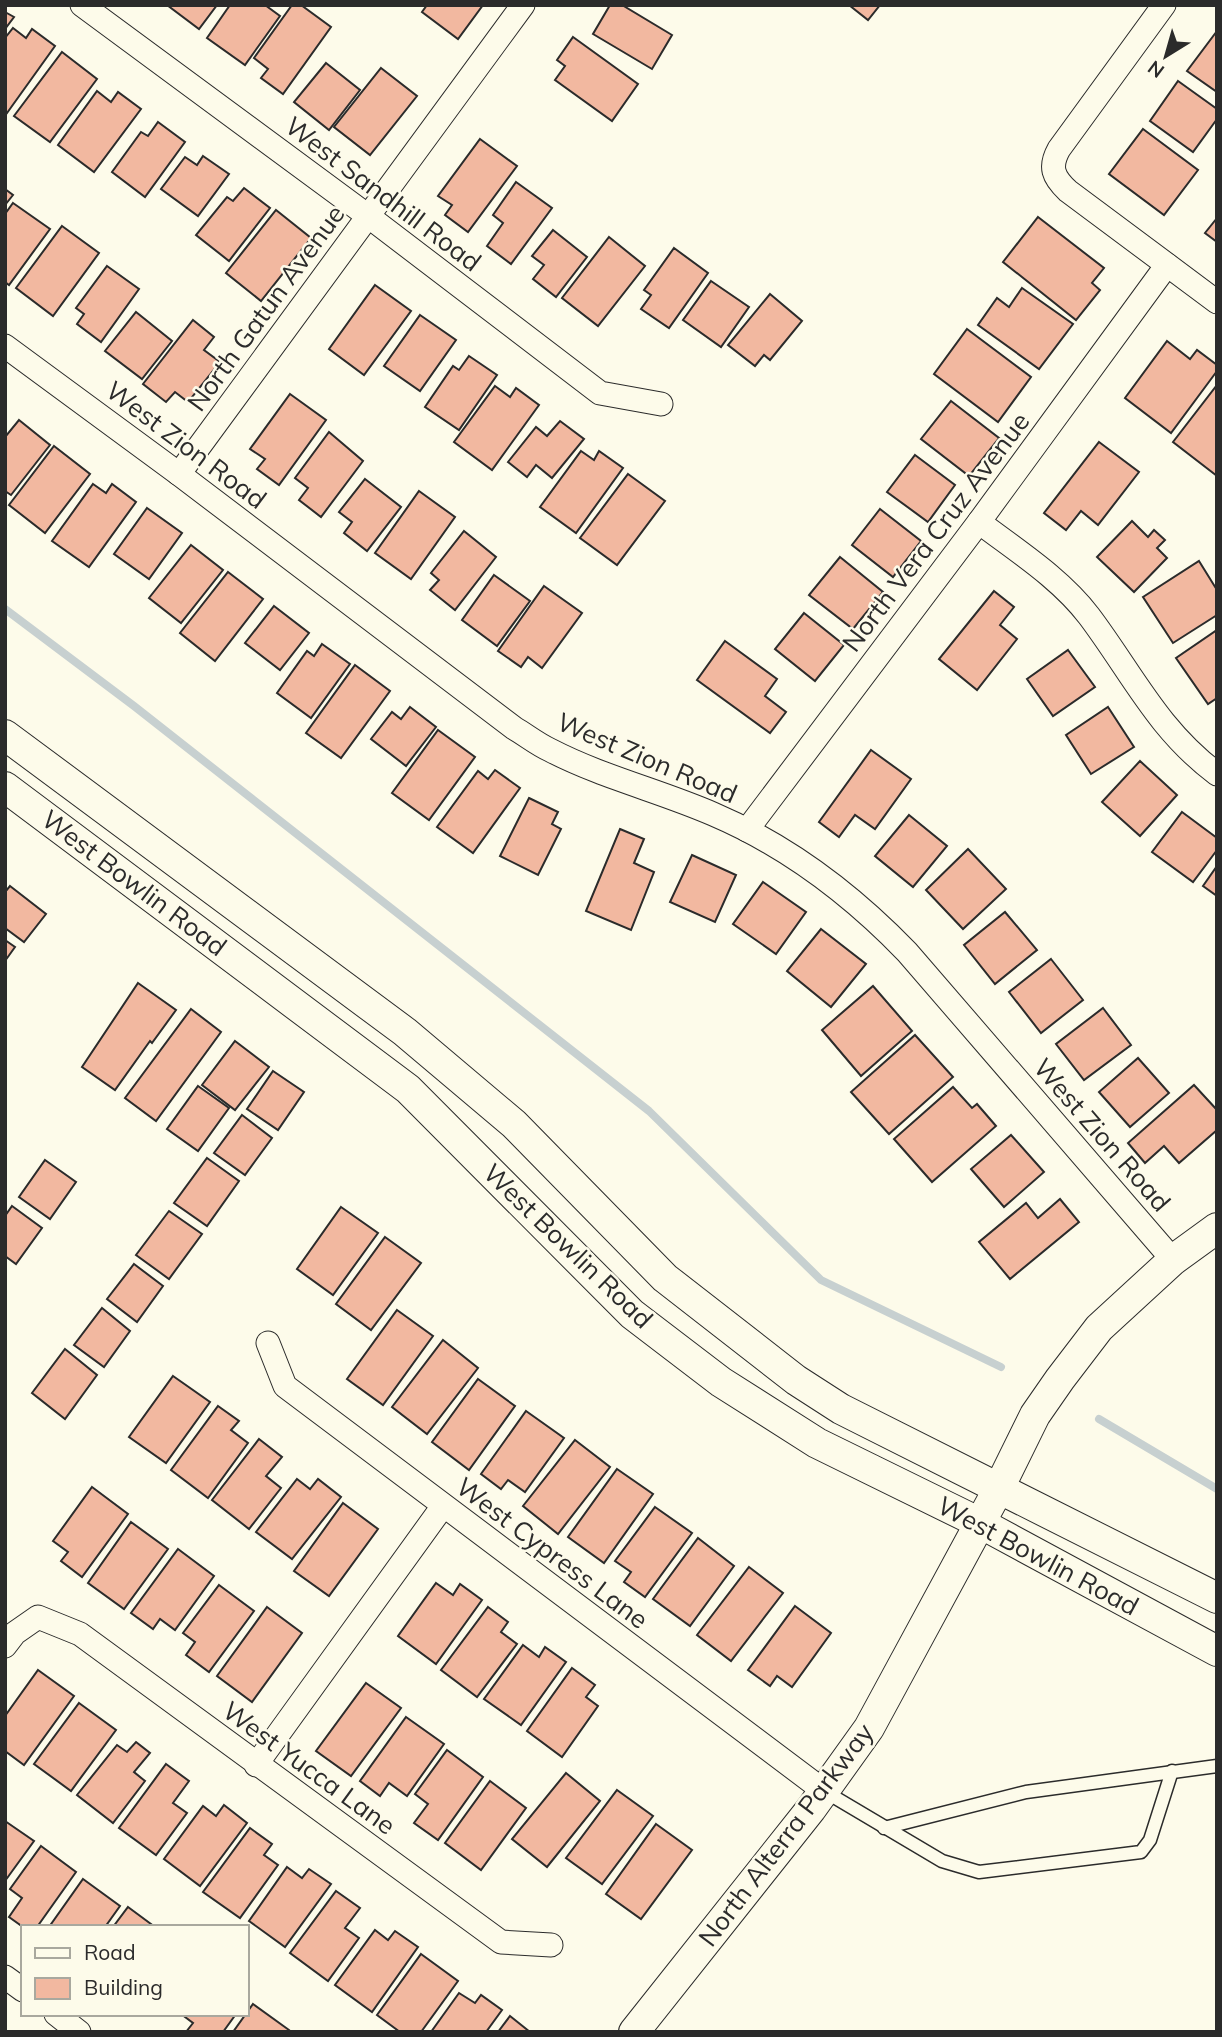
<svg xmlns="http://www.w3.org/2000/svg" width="1222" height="2037" viewBox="0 0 1222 2037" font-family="Mulish,sans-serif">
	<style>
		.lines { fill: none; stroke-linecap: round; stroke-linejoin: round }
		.stream { stroke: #c7d0d0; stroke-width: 8 }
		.building { fill: #f2b8a0; stroke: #2b2b2b; stroke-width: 2 }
		.service-casing { stroke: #2b2b2b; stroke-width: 15 }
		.minor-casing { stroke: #2b2b2b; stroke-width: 25 }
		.tertiary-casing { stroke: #2b2b2b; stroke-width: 32 }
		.service { stroke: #fdfbea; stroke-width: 12 }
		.minor { stroke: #fdfbea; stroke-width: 23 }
		.tertiary { stroke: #fdfbea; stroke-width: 30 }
		.labels { text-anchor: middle; stroke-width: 5; stroke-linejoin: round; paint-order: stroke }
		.street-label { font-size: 26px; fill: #2b2b2b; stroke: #fdfbea }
	</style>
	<rect width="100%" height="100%" fill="#fdfbea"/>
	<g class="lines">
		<g class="stream">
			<polyline points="5,609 134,706 649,1111 821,1280 1001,1367"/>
			<polyline points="1099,1419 1217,1489"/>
		</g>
	</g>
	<g class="building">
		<polygon points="167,5 217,5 199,29"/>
		<polygon points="230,5 265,5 280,16 245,65 207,38"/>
		<polygon points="292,5 301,5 331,27 283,94 261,78 268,69 254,58"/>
		<polygon points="427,5 483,5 458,39 422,12"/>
		<polygon points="610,5 622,5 672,35 652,69 593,34"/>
		<polygon points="849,5 880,5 868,20"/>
		<polygon points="5,12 14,17 5,29"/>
		<polygon points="13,28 26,38 32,29 55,46 7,113 5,111 5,38"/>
		<polygon points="1217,31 1217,92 1187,71"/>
		<polygon points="573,37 638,84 612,121 555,80 565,66 557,60"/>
		<polygon points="62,52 97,79 50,142 14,116"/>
		<polygon points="326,63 360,90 329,130 294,102"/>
		<polygon points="381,68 417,96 370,155 334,127"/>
		<polygon points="1178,81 1217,109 1217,119 1193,152 1150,121"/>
		<polygon points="97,91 111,102 118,92 141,109 94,172 58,145"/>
		<polygon points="158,122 185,142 145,197 112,172 141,132 148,136"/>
		<polygon points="1143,129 1198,170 1164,215 1109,174"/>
		<polygon points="480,139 517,166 468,232 445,215 452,205 438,196"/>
		<polygon points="203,156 229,174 198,216 161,189 185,157 197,165"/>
		<polygon points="516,182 552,208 511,264 487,246 503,223 493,215"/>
		<polygon points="244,188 270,208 229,261 196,235 227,197 233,201"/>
		<polygon points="5,189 13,195 5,205"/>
		<polygon points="13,203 50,229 9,285 5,282 5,214"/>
		<polygon points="276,210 311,238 261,301 226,273"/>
		<polygon points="1038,217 1104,268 1092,283 1100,290 1076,320 1003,262"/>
		<polygon points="1217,218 1217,242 1205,233"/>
		<polygon points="62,226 99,253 53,316 16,288"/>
		<polygon points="553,230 587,257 556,297 533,279 544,265 532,256"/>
		<polygon points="609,237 645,266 598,326 562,298"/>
		<polygon points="674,248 708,273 669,328 641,309 651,295 644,290"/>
		<polygon points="107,266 139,289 101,342 77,324 84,314 76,308"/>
		<polygon points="711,281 749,307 721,347 683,320"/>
		<polygon points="375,285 411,311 364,375 329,349"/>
		<polygon points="1022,288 1073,324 1039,369 978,325 997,298 1009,307"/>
		<polygon points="770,294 802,321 770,360 764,355 755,366 728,345"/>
		<polygon points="136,312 172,341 142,379 105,351"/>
		<polygon points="420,315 456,340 420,391 384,366"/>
		<polygon points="193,320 214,337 204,350 220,362 188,402 175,392 166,402 143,384"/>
		<polygon points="967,329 1031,377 998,422 934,374"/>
		<polygon points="1167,341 1190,359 1197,350 1217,365 1217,371 1171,433 1125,398"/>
		<polygon points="469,356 497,375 459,430 425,407 453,366 459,370"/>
		<polygon points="1217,385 1217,476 1173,442"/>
		<polygon points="495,386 510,397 516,388 539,405 492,470 454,442"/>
		<polygon points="290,394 326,420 279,485 257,469 265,459 250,449"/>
		<polygon points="951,401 999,438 969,476 921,439"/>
		<polygon points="19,420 50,445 11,495 5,491 5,437"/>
		<polygon points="560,421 584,439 552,478 536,465 527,477 508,462 536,427 547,436"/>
		<polygon points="329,432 363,461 321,517 299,500 308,488 295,478"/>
		<polygon points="1099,442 1139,472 1098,525 1081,511 1066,530 1044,513"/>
		<polygon points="54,446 90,474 45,533 9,505"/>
		<polygon points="581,451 594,460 599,451 623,468 576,533 540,507"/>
		<polygon points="915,455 955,485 928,522 887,492"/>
		<polygon points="628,474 665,501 617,565 580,538"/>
		<polygon points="365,479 401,507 367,551 344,533 352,522 339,512"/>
		<polygon points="93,484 106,493 112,484 136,502 89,567 52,541"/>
		<polygon points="419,491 455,517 411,579 375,553"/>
		<polygon points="147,508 182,533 149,579 114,554"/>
		<polygon points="880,509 921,541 893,577 852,545"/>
		<polygon points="1132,521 1148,537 1154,530 1165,540 1157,548 1167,558 1134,592 1097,557"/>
		<polygon points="464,531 496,557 455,610 430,590 439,580 431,573"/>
		<polygon points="191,545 223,570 181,623 149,598"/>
		<polygon points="840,557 883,592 853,629 809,595"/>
		<polygon points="1199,561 1217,590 1217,615 1173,643 1143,597"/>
		<polygon points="228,572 263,599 215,661 180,633"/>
		<polygon points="494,575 530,601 497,646 462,620"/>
		<polygon points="544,586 582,613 542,668 528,657 521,667 498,651"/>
		<polygon points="994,591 1014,607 1000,625 1017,639 977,690 939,659"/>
		<polygon points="274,606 309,633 280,670 245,643"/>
		<polygon points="804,613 844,645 815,681 775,649"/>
		<polygon points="1217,630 1217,698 1208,704 1176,658"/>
		<polygon points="725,641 777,679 765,696 786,712 770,733 697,680"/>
		<polygon points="322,644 350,664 311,718 277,693 307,651 314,656"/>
		<polygon points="1068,650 1095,687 1053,716 1027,679"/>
		<polygon points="355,665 390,691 341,758 306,733"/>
		<polygon points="410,707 436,727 406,766 371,739 392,712 401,719"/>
		<polygon points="1108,707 1134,747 1091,774 1066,735"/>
		<polygon points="438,730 475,757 429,820 392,793"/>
		<polygon points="871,750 911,779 875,829 855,815 839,837 819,822"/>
		<polygon points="1140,761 1177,795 1140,836 1102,802"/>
		<polygon points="495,770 520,788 473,853 437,827 478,771 488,779"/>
		<polygon points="529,798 558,812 552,824 561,829 538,875 500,856"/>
		<polygon points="1182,812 1217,838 1217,850 1193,882 1152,852"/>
		<polygon points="909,815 947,846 913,887 875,856"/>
		<polygon points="620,829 644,839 634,863 654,872 631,930 586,911"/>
		<polygon points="968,849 1006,889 963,929 926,890"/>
		<polygon points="692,855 736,875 715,922 670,902"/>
		<polygon points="1217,866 1217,896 1203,886"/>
		<polygon points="763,882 806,912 776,954 733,924"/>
		<polygon points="10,886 46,914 24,942 5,928 5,892"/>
		<polygon points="1005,912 1037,950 995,984 964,945"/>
		<polygon points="821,929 866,964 831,1007 787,971"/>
		<polygon points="5,940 15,947 5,961"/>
		<polygon points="1051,959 1083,1000 1041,1033 1009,992"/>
		<polygon points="138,983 176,1010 152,1043 150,1041 115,1090 82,1067"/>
		<polygon points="873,986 912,1031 861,1076 822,1030"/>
		<polygon points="1103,1008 1131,1045 1084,1080 1056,1044"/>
		<polygon points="191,1009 221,1032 156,1121 125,1098"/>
		<polygon points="915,1035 953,1077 889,1134 851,1092"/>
		<polygon points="235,1041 269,1067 235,1110 202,1085"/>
		<polygon points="1138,1058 1169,1093 1130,1127 1099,1092"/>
		<polygon points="273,1071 304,1092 278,1130 247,1109"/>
		<polygon points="1194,1085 1217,1110 1217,1130 1179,1163 1164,1146 1145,1163 1128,1143"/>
		<polygon points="198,1086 229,1108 198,1151 167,1129"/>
		<polygon points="953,1087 972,1108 977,1104 996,1126 932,1182 894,1139"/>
		<polygon points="242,1115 272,1138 245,1175 214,1153"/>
		<polygon points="1011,1135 1044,1172 1004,1207 971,1169"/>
		<polygon points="207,1158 239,1181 207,1226 174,1203"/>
		<polygon points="45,1160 76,1182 50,1219 19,1197"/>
		<polygon points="1060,1199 1079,1222 1010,1279 979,1242 1026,1203 1038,1218"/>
		<polygon points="12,1206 42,1228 16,1264 5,1256 5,1216"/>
		<polygon points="341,1207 378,1233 333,1295 297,1269"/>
		<polygon points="169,1211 202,1234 169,1279 136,1255"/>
		<polygon points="385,1237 421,1263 371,1330 336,1304"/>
		<polygon points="134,1264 163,1286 137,1322 107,1299"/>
		<polygon points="102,1308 130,1331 104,1367 74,1345"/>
		<polygon points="397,1310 433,1336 383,1405 347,1379"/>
		<polygon points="443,1340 478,1368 427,1434 392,1407"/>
		<polygon points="65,1349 97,1375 65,1419 32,1393"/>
		<polygon points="173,1376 210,1402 166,1463 129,1437"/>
		<polygon points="478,1379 515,1406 469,1470 432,1442"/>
		<polygon points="218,1406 239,1421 231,1430 248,1443 208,1498 171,1470"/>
		<polygon points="526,1411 564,1438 525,1492 508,1480 501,1489 481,1474"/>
		<polygon points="259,1439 282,1457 266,1476 281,1488 249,1529 212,1500"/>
		<polygon points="575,1440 610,1467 558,1534 523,1506"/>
		<polygon points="617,1469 653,1494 604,1563 568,1537"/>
		<polygon points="297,1479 310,1489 318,1479 341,1497 292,1559 256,1532"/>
		<polygon points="92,1487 128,1514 82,1577 61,1561 68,1552 53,1541"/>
		<polygon points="343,1503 378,1529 329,1596 294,1571"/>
		<polygon points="655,1507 692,1533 645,1597 624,1582 631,1572 615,1561"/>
		<polygon points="131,1522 168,1549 124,1609 88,1583"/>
		<polygon points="698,1538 734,1566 690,1626 653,1599"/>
		<polygon points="178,1549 214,1576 175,1630 160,1619 153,1629 131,1613"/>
		<polygon points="749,1567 783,1593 731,1661 697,1635"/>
		<polygon points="436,1583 453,1595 460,1584 482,1600 436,1664 398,1636"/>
		<polygon points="219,1585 254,1611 209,1672 186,1655 195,1642 183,1633"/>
		<polygon points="795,1606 831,1633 792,1687 777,1676 770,1686 748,1670"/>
		<polygon points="267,1607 302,1633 252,1702 217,1676"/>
		<polygon points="488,1607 508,1622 501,1632 517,1644 477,1697 441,1670"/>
		<polygon points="523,1645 539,1657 545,1647 566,1662 521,1725 484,1699"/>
		<polygon points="572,1668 595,1685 586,1697 598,1706 562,1757 527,1731"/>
		<polygon points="38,1670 74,1696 24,1765 5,1751 5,1716"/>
		<polygon points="366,1683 401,1708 351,1776 316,1751"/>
		<polygon points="79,1703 116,1730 71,1791 34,1764"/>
		<polygon points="406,1717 444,1744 407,1796 389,1783 380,1796 360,1781"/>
		<polygon points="136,1742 150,1753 134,1772 145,1781 113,1823 77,1795 117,1745 127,1752"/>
		<polygon points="447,1750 483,1777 438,1840 414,1823 428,1804 415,1794"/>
		<polygon points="166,1764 189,1781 173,1803 187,1813 156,1855 119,1828"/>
		<polygon points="566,1773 600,1801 547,1867 512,1839"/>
		<polygon points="490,1781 526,1808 481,1870 445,1843"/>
		<polygon points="617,1790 653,1816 602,1884 566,1858"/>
		<polygon points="224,1805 247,1823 200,1886 164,1859 203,1806 216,1816"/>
		<polygon points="5,1821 34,1841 5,1881"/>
		<polygon points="656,1824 692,1850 641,1919 606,1894"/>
		<polygon points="250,1828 272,1844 264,1855 278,1865 240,1918 203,1892"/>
		<polygon points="41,1846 76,1872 37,1927 23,1927 9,1917 22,1898 10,1889"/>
		<polygon points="287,1867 302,1878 309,1869 331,1884 285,1947 249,1921"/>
		<polygon points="83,1879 120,1906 105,1927 49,1927"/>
		<polygon points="336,1891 360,1908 345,1928 359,1938 328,1981 290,1953"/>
		<polygon points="128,1907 155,1927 113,1927"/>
		<polygon points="375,1930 388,1940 395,1931 418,1947 372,2012 335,1985"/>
		<polygon points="421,1954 458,1981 421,2032 400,2032 377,2015"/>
		<polygon points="459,1993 475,2003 481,1995 502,2010 486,2032 431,2032"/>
		<polygon points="253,2004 289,2030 288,2032 233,2032"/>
		<polygon points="181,2014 236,2014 223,2032 186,2032 193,2023"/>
		<polygon points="510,2016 530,2032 498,2032"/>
	</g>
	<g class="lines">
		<g class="service-casing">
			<g id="service">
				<polyline points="824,1791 942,1861 979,1872 1141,1852 1150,1840 1172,1771"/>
				<polyline points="884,1828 1026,1792 1217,1766"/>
			</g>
		</g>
		<g class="minor-casing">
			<g id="minor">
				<polyline points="82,5 368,216 600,393 661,404"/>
				<path d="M1164,5L1059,149C1049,167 1053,177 1068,191L1217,302"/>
				<path d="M5,346L179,474L514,728C526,735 537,744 550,750C602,777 660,791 713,814C788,846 851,894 907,952L1173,1260"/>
				<polyline points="179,474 523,5"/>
				<path d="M979,522C1017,551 1060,578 1089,616C1132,673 1157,729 1217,774"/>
				<polyline points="747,830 979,522 1167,265"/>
				<polyline points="268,1343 285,1386 824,1791"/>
				<polyline points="5,1646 15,1633 38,1617 80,1634 501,1942 551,1945"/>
				<polyline points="256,1765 443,1506"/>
				<polyline points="5,1977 23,1990"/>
				<polyline points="56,2014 79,2032"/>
			</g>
		</g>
		<g class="tertiary-casing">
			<g id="tertiary">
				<polyline points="5,735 405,1032 514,1124 665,1278 796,1380 841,1409 1217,1598"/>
				<polyline points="5,787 408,1089 632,1314 721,1382 817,1443 980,1523 1217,1651"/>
				<polyline points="634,2032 811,1809 869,1728 999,1488 1035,1415 1060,1379 1099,1328 1173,1260 1217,1228"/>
			</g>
		</g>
		<use href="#service" class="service"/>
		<use href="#minor" class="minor"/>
		<use href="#tertiary" class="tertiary"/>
	</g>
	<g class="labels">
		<g class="street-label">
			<text transform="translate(383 194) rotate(37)" y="9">West Sandhill Road</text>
			<text transform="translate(266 308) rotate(-54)" y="9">North Gatun Avenue</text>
			<text transform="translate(186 445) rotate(37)" y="9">West Zion Road</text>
			<text transform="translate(936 532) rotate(-53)" y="9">North Vera Cruz Avenue</text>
			<text transform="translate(647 758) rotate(23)" y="9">West Zion Road</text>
			<text transform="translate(134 883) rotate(37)" y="9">West Bowlin Road</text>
			<text transform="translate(1102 1135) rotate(49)" y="9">West Zion Road</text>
			<text transform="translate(568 1246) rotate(44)" y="9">West Bowlin Road</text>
			<text transform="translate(552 1553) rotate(37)" y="9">West Cypress Lane</text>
			<text transform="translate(1038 1556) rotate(28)" y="9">West Bowlin Road</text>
			<text transform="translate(309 1768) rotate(36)" y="9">West Yucca Lane</text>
			<text transform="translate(786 1835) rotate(-53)" y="9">North Alterra Parkway</text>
		</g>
	</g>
	<rect width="1222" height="2037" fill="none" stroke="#2b2b2b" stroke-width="14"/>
	<rect x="21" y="1925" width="228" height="91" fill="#fdfbea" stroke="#a9a89e" stroke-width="2"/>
	<rect x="35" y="1948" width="35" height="10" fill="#fdfbea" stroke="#a9a89e" stroke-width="2"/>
	<text x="84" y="1960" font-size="21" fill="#2b2b2b">Road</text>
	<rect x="35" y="1978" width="35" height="21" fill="#f2b8a0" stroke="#a9a89e" stroke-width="2"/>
	<text x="84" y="1995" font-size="21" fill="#2b2b2b">Building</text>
	<g transform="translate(1166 56) rotate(217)" stroke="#fdfbea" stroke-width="5" paint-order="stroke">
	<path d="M0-5L12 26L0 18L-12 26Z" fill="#2b2b2b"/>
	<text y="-10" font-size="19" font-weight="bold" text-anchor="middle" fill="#2b2b2b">N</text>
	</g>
</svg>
